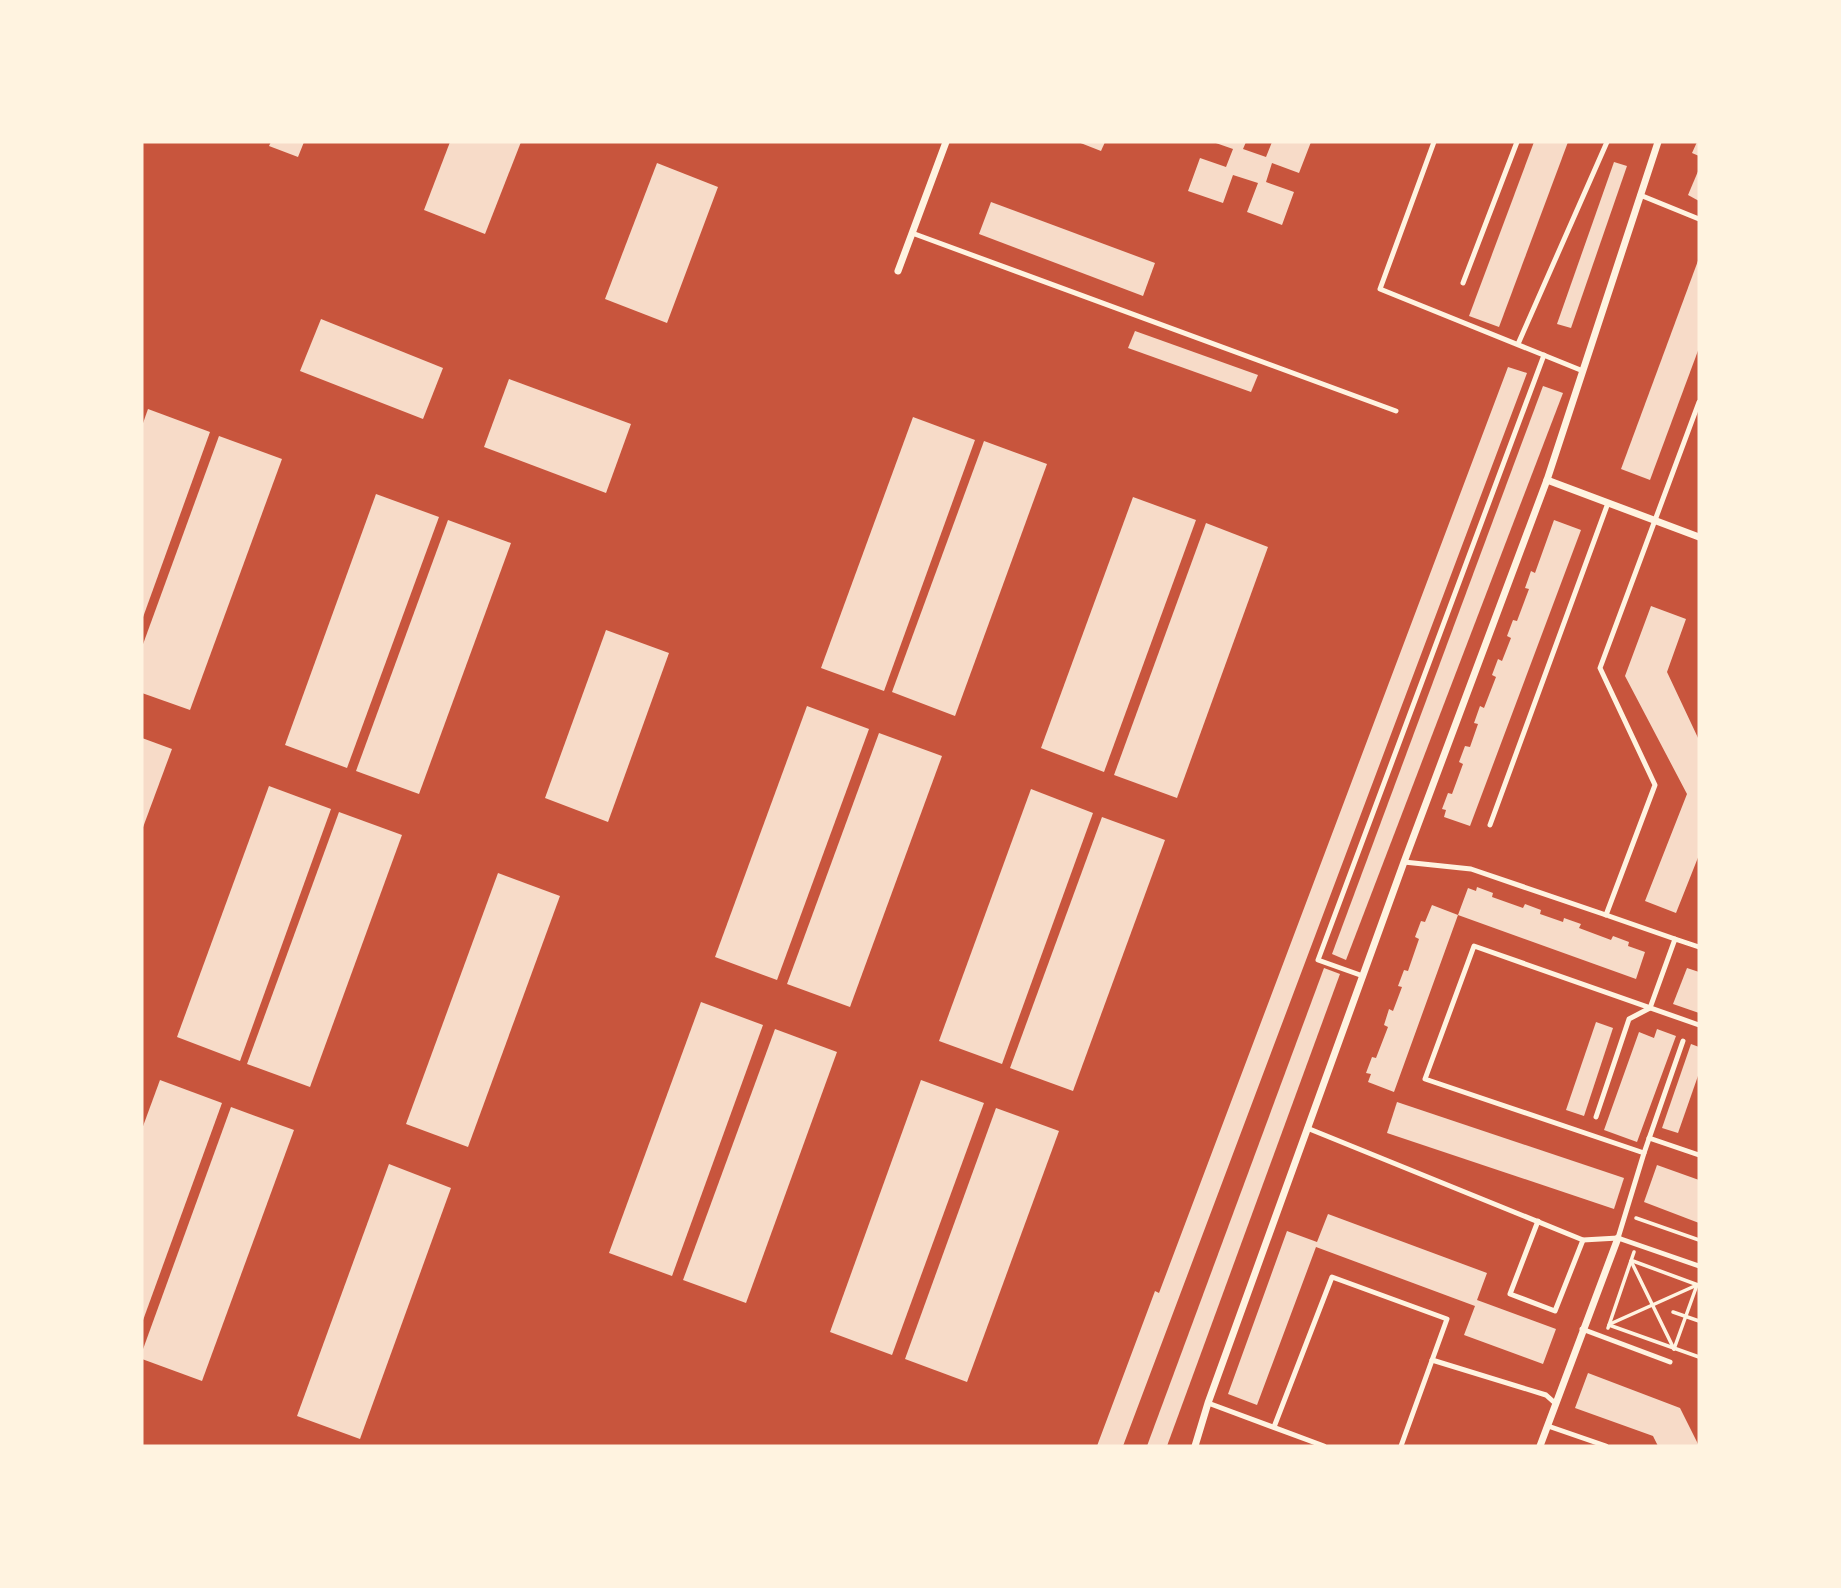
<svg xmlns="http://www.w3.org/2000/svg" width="1841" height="1588" viewBox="0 0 1841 1588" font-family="'Fira Sans',sans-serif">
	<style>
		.building { fill: #f7dbc8 }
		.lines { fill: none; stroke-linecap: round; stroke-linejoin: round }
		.path { stroke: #fff3e0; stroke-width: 3.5 }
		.service { stroke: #fff3e0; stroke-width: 5 }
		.minor { stroke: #fff3e0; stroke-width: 7 }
	</style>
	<rect width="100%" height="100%" fill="#c8553d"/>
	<g class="building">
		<polygon points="271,142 304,142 298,157 269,146"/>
		<polygon points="450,142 521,142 485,234 424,210"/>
		<polygon points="1078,142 1105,142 1101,151"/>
		<polygon points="1213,142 1246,142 1243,149 1266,157 1272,142 1311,142 1299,173 1272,163 1266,182 1294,192 1282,225 1247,212 1258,183 1233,175 1223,203 1188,191 1200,158 1226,167 1233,149"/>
		<polygon points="1534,142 1568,142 1499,327 1469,316"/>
		<polygon points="1697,142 1699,142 1699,156 1692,153"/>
		<polygon points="1614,162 1627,166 1571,328 1557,324"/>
		<polygon points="657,163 718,187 667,323 605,299"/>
		<polygon points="1699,169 1699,201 1688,195"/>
		<polygon points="991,202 1155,263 1143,296 979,234"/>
		<polygon points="1699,258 1699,348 1650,480 1621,469"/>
		<polygon points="321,319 443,368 423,419 300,371"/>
		<polygon points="1135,331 1258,375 1251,392 1128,348"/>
		<polygon points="1508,367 1527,373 1123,1446 1097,1446 1155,1291 1159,1293"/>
		<polygon points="509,379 631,424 606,493 484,447"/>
		<polygon points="1543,386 1563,393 1346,960 1332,954"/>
		<polygon points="148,409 210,432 142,620 142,426"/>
		<polygon points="913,417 975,440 884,691 821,668"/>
		<polygon points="219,436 282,459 190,710 142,693 142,647"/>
		<polygon points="984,441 1047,464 955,716 892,692"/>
		<polygon points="376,494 439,517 347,768 285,745"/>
		<polygon points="1133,497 1196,520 1104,772 1041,748"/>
		<polygon points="448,520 511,543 419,794 356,771"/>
		<polygon points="1554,520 1581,530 1470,826 1444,817 1446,810 1442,809 1448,793 1452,794 1463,764 1459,762 1465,746 1470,747 1478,724 1474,723 1480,706 1484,708 1496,677 1492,675 1498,659 1502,661 1511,638 1507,636 1513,620 1517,621 1529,589 1525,588 1531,571 1535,573"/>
		<polygon points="1206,523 1268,547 1177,798 1114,775"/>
		<polygon points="1651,606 1686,619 1667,672 1699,740 1699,855 1676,913 1645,901 1687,794 1625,676"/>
		<polygon points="606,630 669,653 608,822 545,798"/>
		<polygon points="807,706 869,729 777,980 715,957"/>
		<polygon points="879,733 942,756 850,1007 787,984"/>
		<polygon points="142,738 172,749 142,830"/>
		<polygon points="269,786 331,809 240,1061 177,1037"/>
		<polygon points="1031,789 1093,813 1002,1064 939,1041"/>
		<polygon points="339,812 402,835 310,1087 247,1064"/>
		<polygon points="1102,817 1165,840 1073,1091 1010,1068"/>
		<polygon points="498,873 560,896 468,1147 406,1124"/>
		<polygon points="1477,887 1493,893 1492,897 1523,908 1525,904 1541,910 1540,914 1563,922 1564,918 1581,924 1579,928 1611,940 1613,936 1629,942 1628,946 1645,952 1636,979 1458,915 1468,888 1476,891"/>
		<polygon points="1432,905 1458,915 1394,1092 1368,1082 1371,1074 1366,1073 1372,1057 1376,1058 1388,1027 1384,1025 1389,1009 1393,1011 1402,987 1398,986 1404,970 1408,971 1419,939 1415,937 1421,921 1425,922"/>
		<polygon points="1324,968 1340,974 1167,1446 1147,1446"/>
		<polygon points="1687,968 1699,972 1699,1013 1673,1004"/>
		<polygon points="701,1002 763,1025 672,1276 609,1253"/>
		<polygon points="1596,1022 1613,1028 1584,1116 1566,1110"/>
		<polygon points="775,1029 837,1052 746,1303 683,1280"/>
		<polygon points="1657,1029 1676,1036 1637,1142 1604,1130 1639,1032 1654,1038"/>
		<polygon points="1691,1044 1699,1047 1699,1073 1678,1133 1662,1128"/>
		<polygon points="160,1080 222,1103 142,1323 142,1129"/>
		<polygon points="921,1080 984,1103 892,1355 830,1332"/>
		<polygon points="1397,1102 1624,1178 1614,1209 1387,1133"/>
		<polygon points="231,1107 294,1130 202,1381 142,1359 142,1352"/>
		<polygon points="996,1108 1059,1131 967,1382 905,1359"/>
		<polygon points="389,1164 451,1188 360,1439 297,1416"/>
		<polygon points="1657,1165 1699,1180 1699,1223 1644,1202"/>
		<polygon points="1328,1214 1487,1273 1477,1300 1556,1329 1543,1364 1464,1335 1475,1306 1316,1247 1257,1405 1228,1394 1287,1231 1317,1242"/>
		<polygon points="1588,1373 1680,1408 1699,1446 1658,1446 1653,1436 1575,1408"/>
	</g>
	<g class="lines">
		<g class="path">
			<polyline points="1636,1218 1699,1240"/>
			<polyline points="1631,1261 1674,1349"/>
			<polyline points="1633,1261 1698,1285"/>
			<polyline points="1673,1312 1699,1321"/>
			<polyline points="1610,1324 1697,1285"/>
			<polyline points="1609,1325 1699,1357"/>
			<polyline points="1608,1328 1634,1252"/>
			<polyline points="1674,1349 1697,1285"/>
		</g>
		<g class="service">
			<polyline points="1434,142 1380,289 1583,371"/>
			<polyline points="1640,195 1699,219"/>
			<polyline points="912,233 1396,411"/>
			<polyline points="1463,283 1517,142"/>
			<polyline points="1518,344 1607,142"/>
			<polyline points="1490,825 1608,503"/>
			<polyline points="1404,862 1471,869 1606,915 1655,785 1600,668 1699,402"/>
			<polyline points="1606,915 1675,939"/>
			<polyline points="1363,976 1318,960 1544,355"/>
			<polyline points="1596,1117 1629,1019 1650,1008 1675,939 1699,947"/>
			<polyline points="1307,1128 1583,1240 1618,1238 1699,1266"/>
			<polyline points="1649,1138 1699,1155"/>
			<polyline points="1644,1153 1425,1079 1474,946 1699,1025"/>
			<polyline points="1538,1221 1510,1294 1555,1311 1583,1240"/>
			<polyline points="1618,1238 1644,1153 1683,1041"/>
			<polyline points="1582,1329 1670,1362"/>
			<polyline points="1432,1360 1546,1395 1556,1404"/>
			<polyline points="1208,1403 1324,1446"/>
			<polyline points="1548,1426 1606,1446"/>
			<polyline points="1274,1427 1332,1277 1447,1319 1401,1446"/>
		</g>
		<g class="minor">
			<polyline points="898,271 946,142"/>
			<polyline points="1547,480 1699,537"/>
			<polyline points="1195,1446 1208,1403 1404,862 1547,480 1658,142"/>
			<polyline points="1540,1446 1618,1238"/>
		</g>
	</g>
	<rect width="1841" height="1588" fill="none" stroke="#fff3e0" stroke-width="287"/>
</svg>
